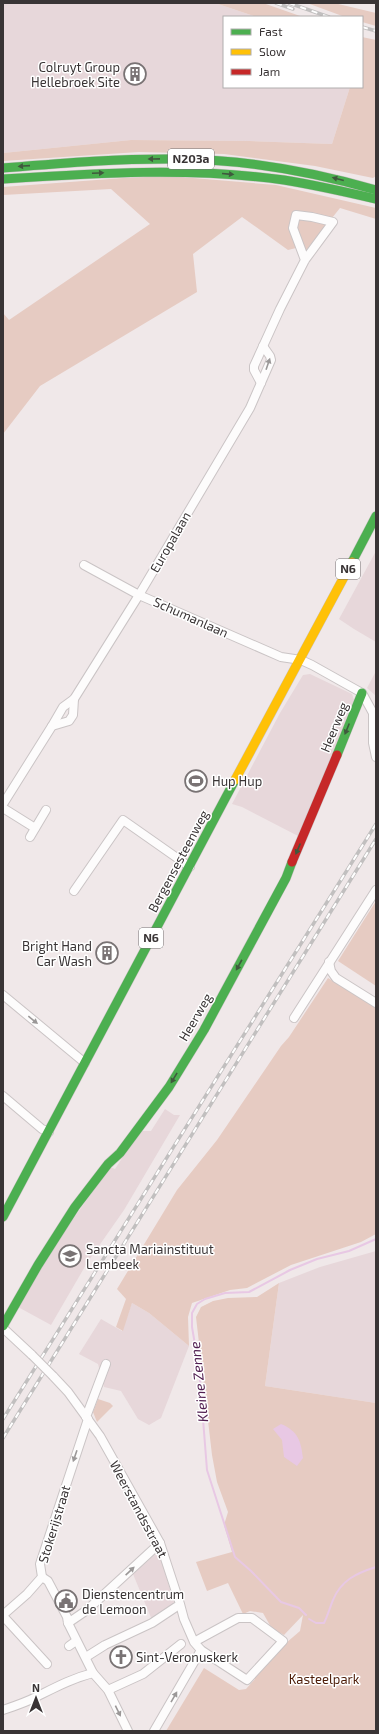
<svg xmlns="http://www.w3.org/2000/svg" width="379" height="1734" viewBox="0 0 379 1734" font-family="'Exo 2',sans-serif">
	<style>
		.built { fill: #e7d7da }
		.green { fill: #e6cbc2 }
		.water { fill: #e8c8e4 }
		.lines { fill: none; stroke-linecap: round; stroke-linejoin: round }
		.stream { stroke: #e8c8e4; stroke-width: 2 }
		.street-casing { stroke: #cac4c5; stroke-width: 10 }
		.fast-casing { stroke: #cac4c5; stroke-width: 10 }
		.slow-casing { stroke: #cac4c5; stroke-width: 10 }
		.jam-casing { stroke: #cac4c5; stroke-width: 10 }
		.street { stroke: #fdfcfc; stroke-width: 8 }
		.fast { stroke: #4caf50; stroke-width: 9 }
		.slow { stroke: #ffc107; stroke-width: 9 }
		.jam { stroke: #c62828; stroke-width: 9 }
		.rail-casing { stroke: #c1bfbf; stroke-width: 3.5 }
		.rail { stroke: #fff; stroke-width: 2; stroke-dasharray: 6; stroke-linecap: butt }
		.street-bridge-casing { stroke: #cac4c5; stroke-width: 10; stroke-linecap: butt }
		.street-bridge { stroke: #fdfcfc; stroke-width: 8 }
		.oneway { fill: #3f593d }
		.oneway2 { fill: #9b9898 }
		.labels { text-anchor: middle; stroke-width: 3; stroke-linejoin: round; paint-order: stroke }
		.shield { fill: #fff; stroke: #747172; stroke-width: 1 }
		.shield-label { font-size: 12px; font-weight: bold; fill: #393435 }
		.poi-label { font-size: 13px; fill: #393435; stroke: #fff; text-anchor: start }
		.street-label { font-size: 13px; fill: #393435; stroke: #fff }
		.park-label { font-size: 13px; fill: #4d1c07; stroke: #fff }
		.water-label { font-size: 14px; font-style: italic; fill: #522052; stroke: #fff }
	</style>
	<rect width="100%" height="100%" fill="#f0e8e9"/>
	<g class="built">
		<polygon points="3,3 215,3 257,17 224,17 224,87 350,87 332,144 249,141 131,140 3,153"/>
		<polygon points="376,551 376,642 354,629 339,619"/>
		<polygon points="376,671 376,696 367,688"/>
		<polygon points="310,674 352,694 354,700 300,837 242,807 232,804 280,713 303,675"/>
		<polygon points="165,1109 174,1115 180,1115 124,1210 87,1263 51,1325 18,1307 52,1249 110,1167 115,1169 136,1137 142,1131 151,1131"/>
		<polygon points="376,1251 376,1403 265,1386 279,1283 320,1267"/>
		<polygon points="132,1303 149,1313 189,1346 161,1418 149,1425 138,1419 121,1391 104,1387 98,1364 79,1354 101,1319 122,1331"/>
		<polygon points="157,1553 159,1554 174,1602 173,1604 152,1620 133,1574"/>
	</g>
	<g class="green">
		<polygon points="215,3 263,3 303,17 257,17"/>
		<polygon points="307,3 334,3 376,13 376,26 362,22 362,17 345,17"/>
		<polygon points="362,37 376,40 376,176 373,178 315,166 224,154 139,152 3,161 3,153 131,140 249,141 332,144 350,87 362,87"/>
		<polygon points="169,176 276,185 376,208 376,219 340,208 300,258 296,248 288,250 242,217 193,254 197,292 40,386 3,434 3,313 9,320 150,224 111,189 3,195 3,187 123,178"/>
		<polygon points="376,901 376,986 338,961"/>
		<polygon points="328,978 376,1008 376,1234 361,1242 291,1265 247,1288 230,1290 192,1303 188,1317 189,1346 149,1313 132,1303 123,1331 116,1327 126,1299 117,1289 177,1190 217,1140 281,1046 289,1037"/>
		<polygon points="279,1283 265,1386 376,1403 376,1731 166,1731 204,1668 239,1690 246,1689 255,1679 252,1676 279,1649 300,1631 303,1615 284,1635 272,1629 263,1613 250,1611 243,1614 228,1583 207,1591 196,1562 232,1552 224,1525 228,1512 217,1482 212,1455 196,1317 201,1307 213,1301 228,1298 257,1297"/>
		<polygon points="98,1399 110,1403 113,1406 97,1422 93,1412"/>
	</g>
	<path class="water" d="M281,1424C298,1431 301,1441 303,1458L297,1466L284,1457L282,1440L273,1429Z"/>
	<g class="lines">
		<g class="stream">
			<polyline points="306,1615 299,1608 281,1602 251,1571 235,1557 207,1470 199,1368 192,1327 192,1313 197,1304 205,1299 225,1293 249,1292 290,1270 317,1259 349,1251 376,1239"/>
			<path d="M309,1619L316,1623H324C328,1615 330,1607 333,1600C341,1580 357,1573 376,1567"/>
		</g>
		<g class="street-casing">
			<g id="street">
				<polyline points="261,383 254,370 254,366 280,309 305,260 333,222 312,217 296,215 293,228 305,260"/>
				<polyline points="84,565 139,595 281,657 301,660 312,665 362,693 373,713 373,743 376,757"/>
				<polyline points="52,726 63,707 74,699 139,595 250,408 271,360 270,356 263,346"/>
				<polyline points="3,804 52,726 69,721 73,715 74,699"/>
				<polyline points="3,808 35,828"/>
				<polyline points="30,837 46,810"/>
				<polyline points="74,891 123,820 190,867"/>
				<polyline points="329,962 331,971 336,978 376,1003"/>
				<polyline points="3,995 85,1063"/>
				<polyline points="294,1018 376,890"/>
				<polyline points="3,1096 42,1129 49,1132"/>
				<polyline points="3,1328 32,1355"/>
				<polyline points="53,1376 68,1392 100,1436 160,1543 180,1604 184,1619 194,1642 201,1650 247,1680 283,1641 252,1618 238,1618 194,1642"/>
				<polyline points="86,1417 106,1364"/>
				<polyline points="42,1577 48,1581 67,1617 68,1623 93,1673 108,1690 128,1731"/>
				<polyline points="3,1615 27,1594 42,1577 40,1564 88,1419"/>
				<polyline points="3,1616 47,1664"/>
				<polyline points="68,1623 87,1610 160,1543"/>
				<polyline points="69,1646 76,1641"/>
				<polyline points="86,1657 105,1645 152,1623 176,1607"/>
				<polyline points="108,1690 143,1674 181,1644"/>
				<path d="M3,1710C15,1706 27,1702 38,1696C56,1687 73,1678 93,1673"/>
				<polyline points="154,1731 201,1650"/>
			</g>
		</g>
		<g class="fast-casing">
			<g id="fast">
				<path d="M3,168C63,163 122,158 182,159C248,160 313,172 376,190"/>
				<path d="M3,179C96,173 191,167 284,180C315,185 346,192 376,199"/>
				<polyline points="352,562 376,516"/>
				<polyline points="337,755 362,693"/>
				<polyline points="3,1217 235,780"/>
				<polyline points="3,1326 38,1265 75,1207 108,1164 120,1153 169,1087 204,1030 286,878 292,862"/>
			</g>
		</g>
		<g class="slow-casing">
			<polyline id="slow" points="235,780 352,562"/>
		</g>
		<g class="jam-casing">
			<polyline id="jam" points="292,862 337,755"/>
		</g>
		<use href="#street" class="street"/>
		<use href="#fast" class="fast"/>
		<use href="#slow" class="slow"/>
		<use href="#jam" class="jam"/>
		<g class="rail-casing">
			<g id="rail">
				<polyline points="276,3 293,9"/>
				<polyline points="289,3 329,17"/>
				<polyline points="362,27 376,31"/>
				<polyline points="3,1419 376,824"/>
				<polyline points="3,1438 376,839"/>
			</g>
		</g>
		<use href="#rail" class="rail"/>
		<g class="street-bridge-casing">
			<polyline id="street-bridge" points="32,1355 53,1376"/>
		</g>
		<use href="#street-bridge" class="street-bridge"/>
	</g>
	<defs><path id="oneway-solid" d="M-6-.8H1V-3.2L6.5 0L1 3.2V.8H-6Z"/></defs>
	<g class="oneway">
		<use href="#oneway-solid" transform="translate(154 159) rotate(179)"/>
		<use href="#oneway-solid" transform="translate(24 166) rotate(176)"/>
		<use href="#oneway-solid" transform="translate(98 173) rotate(-2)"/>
		<use href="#oneway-solid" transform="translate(228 174) rotate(5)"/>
		<use href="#oneway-solid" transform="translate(338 179) rotate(-165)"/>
		<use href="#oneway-solid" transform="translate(347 729) rotate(112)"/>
		<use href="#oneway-solid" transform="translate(298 849) rotate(113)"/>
		<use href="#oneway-solid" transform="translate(239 965) rotate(119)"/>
		<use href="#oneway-solid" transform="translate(174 1078) rotate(121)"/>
	</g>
	<g class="oneway2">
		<use href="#oneway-solid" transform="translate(268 364) rotate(-71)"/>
		<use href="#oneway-solid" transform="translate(33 1020) rotate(39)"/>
		<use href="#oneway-solid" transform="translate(75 1456) rotate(109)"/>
		<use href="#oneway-solid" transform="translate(130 1571) rotate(-43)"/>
		<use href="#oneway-solid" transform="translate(174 1697) rotate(-60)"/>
		<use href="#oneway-solid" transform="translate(118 1711) rotate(64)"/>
	</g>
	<defs>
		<g id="building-ring" transform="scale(1.15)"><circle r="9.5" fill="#fff" stroke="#797374" stroke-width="1.5"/><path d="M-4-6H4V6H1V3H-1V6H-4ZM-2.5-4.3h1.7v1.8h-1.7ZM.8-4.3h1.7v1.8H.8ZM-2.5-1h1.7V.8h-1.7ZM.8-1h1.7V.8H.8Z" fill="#797374"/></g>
		<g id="stadium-ring" transform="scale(1.15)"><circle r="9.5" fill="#fff" stroke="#797374" stroke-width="1.5"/><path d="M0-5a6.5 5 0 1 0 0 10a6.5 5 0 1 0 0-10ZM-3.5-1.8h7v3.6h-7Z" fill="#797374"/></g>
		<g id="school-ring" transform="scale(1.15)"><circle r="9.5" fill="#fff" stroke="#797374" stroke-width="1.5"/><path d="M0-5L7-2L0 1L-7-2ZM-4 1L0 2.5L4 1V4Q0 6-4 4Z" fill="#797374"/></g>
		<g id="civic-ring" transform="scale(1.15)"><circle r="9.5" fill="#fff" stroke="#797374" stroke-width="1.5"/><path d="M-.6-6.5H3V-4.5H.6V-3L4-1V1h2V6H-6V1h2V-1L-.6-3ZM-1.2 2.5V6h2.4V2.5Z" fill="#797374"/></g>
		<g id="church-ring" transform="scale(1.15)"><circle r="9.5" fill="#fff" stroke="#797374" stroke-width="1.5"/><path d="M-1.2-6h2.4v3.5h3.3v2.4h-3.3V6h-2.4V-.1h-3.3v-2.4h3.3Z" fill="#797374"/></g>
	</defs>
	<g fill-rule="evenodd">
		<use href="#building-ring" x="135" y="74"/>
		<use href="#stadium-ring" x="196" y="781"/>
		<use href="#building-ring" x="107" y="953"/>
		<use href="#school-ring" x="70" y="1256"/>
		<use href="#civic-ring" x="66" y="1601"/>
		<use href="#church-ring" x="121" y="1657"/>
	</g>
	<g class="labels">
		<g class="shield">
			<rect x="168" y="149" width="46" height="20" rx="3"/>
			<rect x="336" y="559" width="24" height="20" rx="3"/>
			<rect x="139" y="928" width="24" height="20" rx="3"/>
		</g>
		<g class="shield-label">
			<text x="191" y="163">N203a</text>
			<text x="348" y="573">N6</text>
			<text x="151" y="942">N6</text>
		</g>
		<g class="poi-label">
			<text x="120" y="72" text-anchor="end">Colruyt Group<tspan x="120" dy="15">Hellebroek Site</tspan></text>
			<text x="212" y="786">Hup Hup</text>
			<text x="92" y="951" text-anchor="end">Bright Hand<tspan x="92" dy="15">Car Wash</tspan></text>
			<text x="86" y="1254">Sancta Mariainstituut<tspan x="86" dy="15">Lembeek</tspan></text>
			<text x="82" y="1599">Dienstencentrum<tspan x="82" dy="15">de Lemoon</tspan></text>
			<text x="136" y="1662">Sint-Veronuskerk</text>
		</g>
		<g class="street-label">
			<text transform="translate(170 542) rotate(-60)" y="5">Europalaan</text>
			<text transform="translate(191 617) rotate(24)" y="5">Schumanlaan</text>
			<text transform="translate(334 727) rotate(-68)" y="5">Heerweg</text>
			<text transform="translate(178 861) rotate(-62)" y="5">Bergensesteenweg</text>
			<text transform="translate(195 1017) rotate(-60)" y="5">Heerweg</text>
			<text transform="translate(139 1509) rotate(62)" y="5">Weerstandsstraat</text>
			<text transform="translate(54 1524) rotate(-73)" y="5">Stokerijstraat</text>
		</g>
		<g class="park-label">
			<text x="324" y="1684">Kasteelpark</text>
		</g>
		<g class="water-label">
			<text transform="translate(199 1382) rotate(-96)" y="5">Kleine Zenne</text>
		</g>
	</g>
	<rect width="379" height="1734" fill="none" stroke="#393435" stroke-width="8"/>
	<rect x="223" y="16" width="140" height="72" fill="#ffffff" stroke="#b0aeae"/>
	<rect x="231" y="29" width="20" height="6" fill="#4caf50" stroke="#b0aeae"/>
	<text x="259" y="36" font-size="12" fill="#393435">Fast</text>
	<rect x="231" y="49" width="20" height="6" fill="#ffc107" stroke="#b0aeae"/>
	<text x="259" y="56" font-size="12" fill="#393435">Slow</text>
	<rect x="231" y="69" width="20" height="6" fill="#c62828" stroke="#b0aeae"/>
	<text x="259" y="76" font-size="12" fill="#393435">Jam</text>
	<g transform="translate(36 1698)" stroke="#ffffff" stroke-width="3" paint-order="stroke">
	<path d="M0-3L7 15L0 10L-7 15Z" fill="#393435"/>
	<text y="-6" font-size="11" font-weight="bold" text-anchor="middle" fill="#393435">N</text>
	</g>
</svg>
